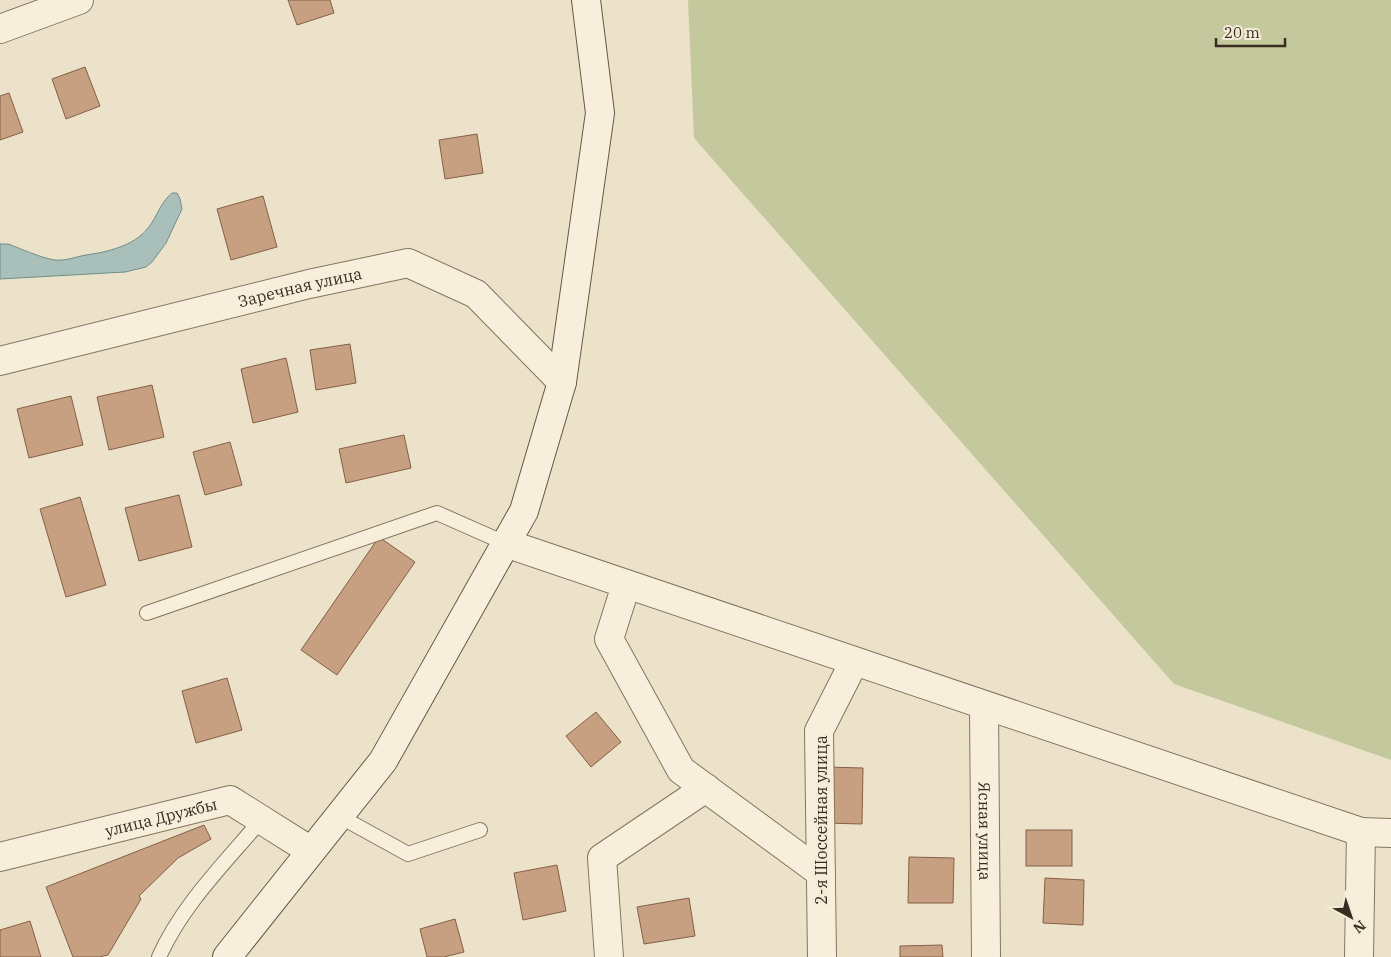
<svg xmlns="http://www.w3.org/2000/svg" width="1391" height="957" viewBox="0 0 1391 957" font-family="'IBM Plex Serif',serif">
	<style>
		.green { fill: #c4c99d }
		.water { fill: #a9c0ba; stroke: #708e87 }
		.building { fill: #c79f81; stroke: #846046 }
		.lines { fill: none; stroke-linecap: round; stroke-linejoin: round }
		.service-casing { stroke: #87745f; stroke-width: 16 }
		.minor-casing { stroke: #87745f; stroke-width: 30 }
		.secondary-casing { stroke: #695642; stroke-width: 30 }
		.service { stroke: #f7efdc; stroke-width: 14 }
		.minor { stroke: #f7efdc; stroke-width: 28 }
		.secondary { stroke: #f7efdc; stroke-width: 28 }
		.labels { text-anchor: middle; stroke-width: 5; stroke-linejoin: round; paint-order: stroke }
		.street-label { font-size: 16px; fill: #382d21; stroke: #f4ecd8 }
	</style>
	<rect width="100%" height="100%" fill="#ece2c9"/>
	<polygon class="green" points="688,0 1391,0 1391,760 1174,684 694,138"/>
	<path class="water" d="M172,193H177L180,199L182,209L166,243L152,262L146,267L125,272L0,279V244H8C22,249 41,258 55,260C66,261 75,257 86,255C107,252 134,246 148,228C157,217 160,203 172,193Z"/>
	<g class="building">
		<polygon points="288,0 330,0 334,13 297,25"/>
		<polygon points="85,67 100,106 66,119 52,79"/>
		<polygon points="9,93 23,132 0,140 0,96"/>
		<polygon points="477,134 483,173 445,179 439,140"/>
		<polygon points="263,196 277,247 231,260 217,209"/>
		<polygon points="350,344 356,383 316,390 310,350"/>
		<polygon points="286,358 298,412 253,423 241,369"/>
		<polygon points="152,385 164,437 109,450 97,397"/>
		<polygon points="71,396 83,445 29,458 17,409"/>
		<polygon points="404,435 411,468 346,483 339,449"/>
		<polygon points="230,442 242,485 205,495 193,452"/>
		<polygon points="179,495 192,547 139,561 125,508"/>
		<polygon points="80,497 106,585 66,597 40,509"/>
		<polygon points="379,537 415,562 337,675 301,650"/>
		<polygon points="227,678 242,730 196,743 182,691"/>
		<polygon points="596,712 621,742 591,767 566,736"/>
		<polygon points="826,767 863,768 862,824 825,823"/>
		<polygon points="204,825 211,839 178,858 139,896 141,899 108,955 99,957 73,957 46,887"/>
		<rect x="1026" y="830" width="46" height="36"/>
		<polygon points="909,857 954,858 953,903 908,903"/>
		<polygon points="557,865 566,911 523,920 514,873"/>
		<polygon points="1045,878 1084,880 1083,925 1043,923"/>
		<polygon points="689,898 695,936 644,944 637,907"/>
		<polygon points="455,919 464,952 444,957 427,957 420,929"/>
		<polygon points="30,921 41,957 0,957 0,930"/>
		<polygon points="942,945 943,957 900,957 900,946"/>
	</g>
	<g class="lines">
		<g class="service-casing">
			<g id="service">
				<polyline points="147,613 437,513 505,543"/>
				<polyline points="339,816 408,854 480,830"/>
				<path d="M159,957C182,905 225,863 261,820"/>
			</g>
		</g>
		<g class="minor-casing">
			<g id="minor">
				<polyline points="0,29 79,0"/>
				<path id="s1" d="M0,361L309,284L408,263L476,294L562,382"/>
				<polyline points="505,543 1361,832 1391,833"/>
				<polyline points="626,585 609,639 681,770 821,873"/>
				<path id="s2" d="M984,706L986,957"/>
				<path id="s3" d="M0,857L230,800L311,851"/>
				<polyline points="609,957 602,858 706,788"/>
				<polyline points="822,957 819,731 854,662"/>
				<polyline points="1359,957 1361,832"/>
			</g>
		</g>
		<g class="secondary-casing">
			<polyline id="secondary" points="227,957 383,761 524,511 562,382 600,113 586,0"/>
		</g>
		<use href="#service" class="service"/>
		<use href="#minor" class="minor"/>
		<use href="#secondary" class="secondary"/>
	</g>
	<g class="labels">
		<g class="street-label">
			<text dy="6" stroke="none"><textPath href="#s1" startOffset="309">Заречная улица</textPath></text>
			<text dy="6" stroke="none"><textPath href="#s3" startOffset="166">улица Дружбы</textPath></text>
			<text transform="translate(821 820) rotate(-90)" y="6">2-я Шоссейная улица</text>
			<text dy="6" stroke="none"><textPath href="#s2" startOffset="125">Ясная улица</textPath></text>
		</g>
	</g>
	<g transform="translate(1351 917) rotate(140)" stroke="#f4ecd8" stroke-width="4" paint-order="stroke">
	<path d="M0-4L9 19L0 12L-9 19Z" fill="#382d21"/>
	<text y="-8" font-size="14" font-weight="bold" text-anchor="middle" fill="#382d21">N</text>
	</g>
	<path d="M1216 38v8h69v-8" fill="none" stroke="#382d21" stroke-width="2.5"/>
	<text x="1224" y="38" font-size="15" fill="#382d21" stroke="#f4ecd8" stroke-width="4" paint-order="stroke">20 m</text>
</svg>
